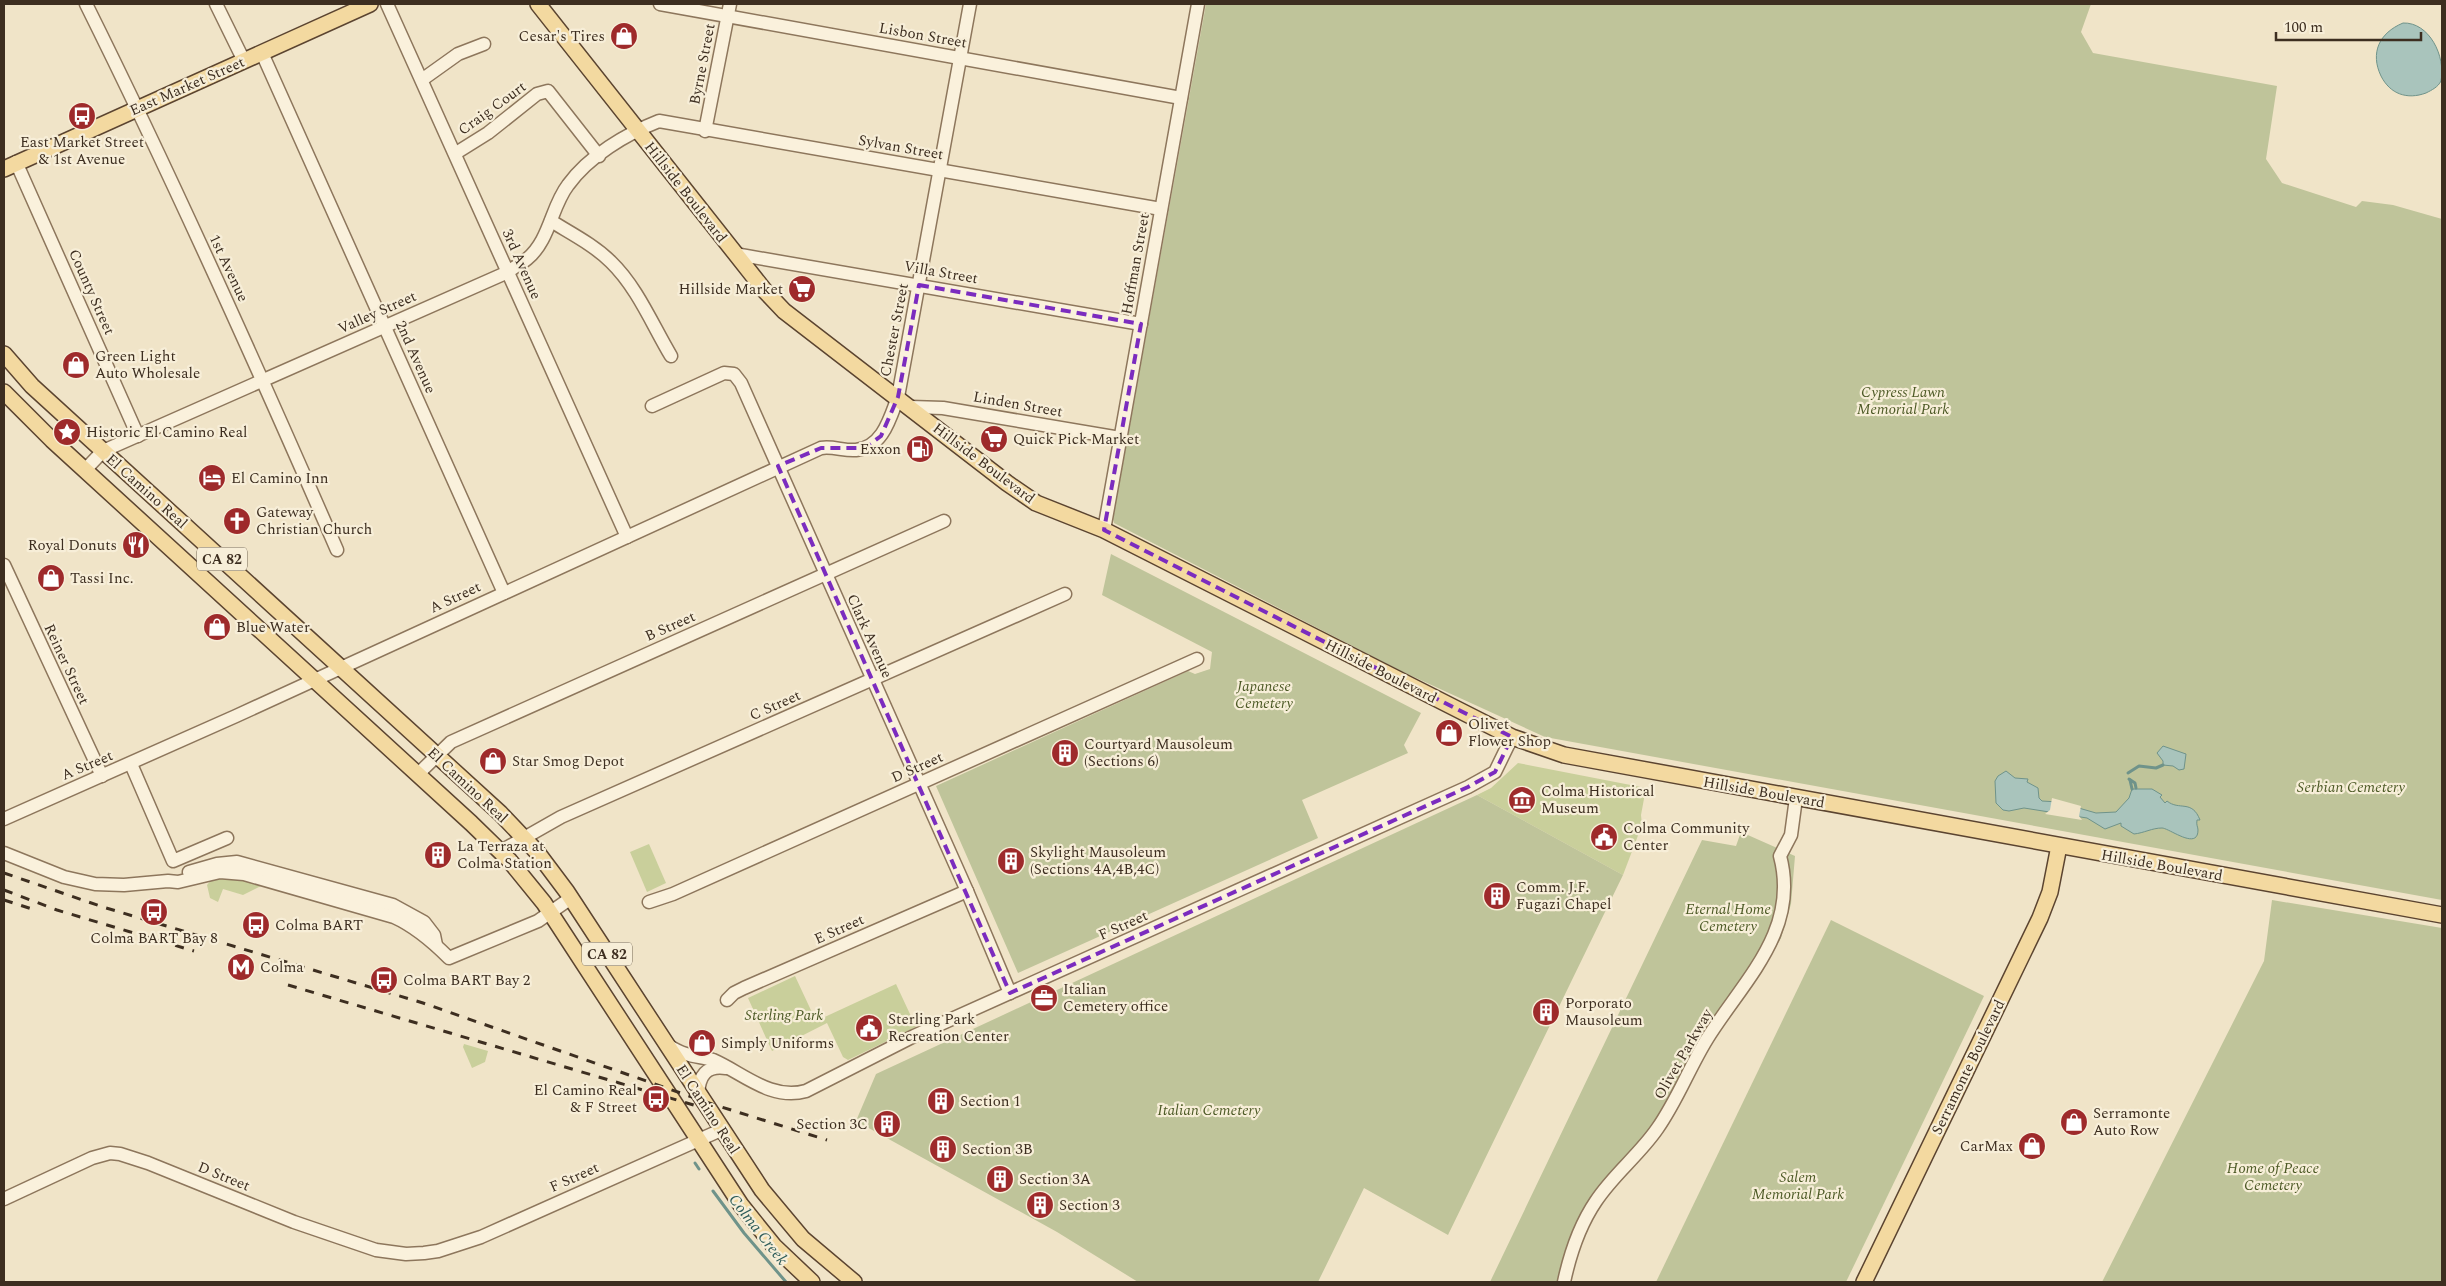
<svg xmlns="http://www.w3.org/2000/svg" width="2446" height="1286" viewBox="0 0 2446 1286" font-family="Spectral,serif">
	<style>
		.green { fill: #c9cf9b }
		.cemetery { fill: #bfc49a }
		.water { fill: #a9c4bc; stroke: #6f938a }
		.pier { fill: #f0e4c8 }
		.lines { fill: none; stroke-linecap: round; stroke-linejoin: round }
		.stream { stroke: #6f938a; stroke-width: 3 }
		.minor-casing { stroke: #8d765c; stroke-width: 15 }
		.major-casing { stroke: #5b4430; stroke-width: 18 }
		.minor { stroke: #faf1dc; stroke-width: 12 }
		.major { stroke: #f3d9a0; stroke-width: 15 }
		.rail { stroke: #3d2e20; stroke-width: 3; stroke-dasharray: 9 9; stroke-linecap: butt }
		.marked { fill: none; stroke: #7b2cbf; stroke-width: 4; stroke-dasharray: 10 6; stroke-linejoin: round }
		.labels { text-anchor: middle; stroke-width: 4.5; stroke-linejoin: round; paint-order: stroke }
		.shield { fill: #f7eed8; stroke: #756857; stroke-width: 1 }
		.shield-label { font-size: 14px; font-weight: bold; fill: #3d2e20 }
		.street-label { font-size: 15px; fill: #3d2e20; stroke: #f7eed8 }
		.poi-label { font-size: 15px; fill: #3d2e20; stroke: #f7eed8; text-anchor: start }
		.park-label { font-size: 15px; font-style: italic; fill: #4d5a26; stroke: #f7eed8 }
		.water-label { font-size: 16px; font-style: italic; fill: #2f5d5a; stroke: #f7eed8 }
	</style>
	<rect width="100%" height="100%" fill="#f0e4c8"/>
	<g class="green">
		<polygon points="1518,763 1646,788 1641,815 1642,825 1623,875 1477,795 1491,788"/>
		<polygon points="649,844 666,883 647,892 630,852"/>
		<polygon points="219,876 262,882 261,886 243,895 223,889 218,902 210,898 207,885 212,879"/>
		<polygon points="795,976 816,1021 896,984 916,1027 848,1060 843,1057 827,1023 772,1051 748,998"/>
		<polygon points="464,1044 488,1051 485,1062 472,1068 463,1047"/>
	</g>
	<g class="cemetery">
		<polygon points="1206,4 2091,4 2081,32 2093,53 2277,86 2266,159 2282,183 2356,207 2362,201 2393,205 2442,219 2442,900 1545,737 1403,672 1114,523 1113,519"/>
		<polygon points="1111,554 1421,713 1404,745 1408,753 1302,800 1318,838 1018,973 936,786 1188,671 1195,674 1210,669 1212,652 1102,595"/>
		<polygon points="1477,795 1623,875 1448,1235 1364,1188 1318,1282 1138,1282 1057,1232 856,1121 876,1074"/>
		<polygon points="1741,832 1795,856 1791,904 1781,938 1772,954 1730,1012 1707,1049 1674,1114 1659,1134 1592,1210 1562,1282 1490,1282 1702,840 1736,846"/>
		<polygon points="2272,900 2442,928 2442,1282 2102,1282 2264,961"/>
		<polygon points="1831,920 1984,996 1846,1282 1656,1282"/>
	</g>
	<g class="water">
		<path d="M2403,23C2429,22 2446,56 2441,81C2438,87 2432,90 2426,93C2407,100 2390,94 2381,76C2370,53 2379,33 2403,23Z"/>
		<polygon points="2163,746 2186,754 2184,769 2179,770 2173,766 2163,765 2163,761 2157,753"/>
		<path d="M2006,771L2015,778L2028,779L2027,782L2038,788L2039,798L2042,801L2058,802L2096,813L2116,812L2129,798L2132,789H2152L2162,795L2160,797L2165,803L2167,801C2179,811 2192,799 2200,820H2197C2196,825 2198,827 2198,830C2198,851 2169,828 2162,828C2152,828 2144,833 2134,834L2121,826V823L2105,829L2087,818L2043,811L2024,808L2009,811L2003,810L1996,803L1995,781L1998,776Z"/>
	</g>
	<polygon class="pier" points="2052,798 2081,806 2079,816 2082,820 2045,814 2050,810"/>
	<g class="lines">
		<g class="stream">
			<polyline points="2128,773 2139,766 2156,768 2163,765"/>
			<polyline points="2129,779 2135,783 2136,788"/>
			<polyline points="2130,780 2132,789"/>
			<polyline points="695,1163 699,1169"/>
			<polyline points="713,1191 744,1233 786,1282"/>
		</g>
		<g class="minor-casing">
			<g id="minor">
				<path d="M86,4C175,183 257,366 337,550"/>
				<polyline points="216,4 244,61"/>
				<polyline points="387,4 627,537"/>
				<polyline points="660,4 1181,98"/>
				<polyline points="262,53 504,593"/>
				<polyline points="423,79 458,54 484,44"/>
				<polyline points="705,131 730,4"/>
				<polyline points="456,153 488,133 537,94 548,91 599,156"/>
				<polyline points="16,162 138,436"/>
				<path d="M551,221C572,234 594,245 611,262C637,287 653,326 671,356"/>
				<polyline points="735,254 1141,324"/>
				<polyline points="652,406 724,373 734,374 741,383 967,891 1010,993"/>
				<polyline points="911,407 943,408 1120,438"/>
				<path d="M85,470L103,451L508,272C514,267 521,264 527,259C550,240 551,207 568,185C589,156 626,134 659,121L1161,209"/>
				<polyline points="1104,530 1198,4"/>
				<polyline points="4,565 102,776"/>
				<polyline points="131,764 173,861 227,838"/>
				<polyline points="418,774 451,742 944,521"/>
				<path d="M4,819L236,716L821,448C833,446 844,451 856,450C883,447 890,418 898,397L970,4"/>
				<polyline points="501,851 561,817 1065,594"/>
				<path d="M4,853L64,877L95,884L124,885L168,881L178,882L220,872L244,874L394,917C414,926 433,942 449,958L538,921L571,898"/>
				<polyline points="189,872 217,864 237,862 393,905 424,922 434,935 436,945"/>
				<polyline points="649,902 673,894 1197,659"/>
				<polyline points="727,1000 734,993 744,988 967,891"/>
				<path d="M666,1044C672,1048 679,1052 686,1054C695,1057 704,1057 713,1060C743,1073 771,1101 806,1091L914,1036L1468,787L1495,772L1512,737"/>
				<path d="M698,1094C699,1076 706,1065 726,1068"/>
				<polyline points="4,1199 92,1158 110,1153 120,1154 148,1163 294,1222 376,1250 406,1254 424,1253 438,1251 481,1237 721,1130"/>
				<path d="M1564,1282C1570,1254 1579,1226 1596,1201C1613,1175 1639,1155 1657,1129C1677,1101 1689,1068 1707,1039C1743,981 1800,931 1780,856L1791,835L1796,798"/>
			</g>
		</g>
		<g class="major-casing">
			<g id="major">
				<polyline points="538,4 765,291 784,311 1007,483 1036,503 1104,530 1512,737 1564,755 2442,915"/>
				<polyline points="4,169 370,4"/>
				<polyline points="4,354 32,386 500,813 537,852 567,892 762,1190 803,1239 854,1282"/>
				<polyline points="4,392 52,440 471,823 509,860 544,903 741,1205 774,1246 812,1282"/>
				<polyline points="1864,1282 2040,918 2050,892 2059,846"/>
			</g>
		</g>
		<use href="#minor" class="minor"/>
		<use href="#major" class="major"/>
		<g class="rail">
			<polyline points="4,873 103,907 423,1003 715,1105 827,1140"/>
			<polyline points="4,890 57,910 194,951"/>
			<polyline points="4,900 35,910"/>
			<polyline points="288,985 707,1109"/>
		</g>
	</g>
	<path class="marked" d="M919,285L1141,324L1104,530L1512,737L1495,772L1468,787L1010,993L778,466L821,448H865L881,436L898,397Z"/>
	<defs>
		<g id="shop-disc" transform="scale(1.4375)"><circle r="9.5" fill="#9e2a2b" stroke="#f7eed8"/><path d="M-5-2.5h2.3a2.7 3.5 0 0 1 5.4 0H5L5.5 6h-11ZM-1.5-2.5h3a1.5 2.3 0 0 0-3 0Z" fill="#fff"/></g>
		<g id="bus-disc" transform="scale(1.4375)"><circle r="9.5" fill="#9e2a2b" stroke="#f7eed8"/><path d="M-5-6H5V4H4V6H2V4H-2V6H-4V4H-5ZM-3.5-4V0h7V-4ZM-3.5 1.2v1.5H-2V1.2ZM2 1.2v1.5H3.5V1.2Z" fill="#fff"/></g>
		<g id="supermarket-disc" transform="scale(1.4375)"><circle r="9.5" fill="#9e2a2b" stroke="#f7eed8"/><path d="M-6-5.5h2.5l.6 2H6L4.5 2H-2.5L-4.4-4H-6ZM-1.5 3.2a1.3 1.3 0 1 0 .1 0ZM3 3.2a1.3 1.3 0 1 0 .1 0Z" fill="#fff"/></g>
		<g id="sight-disc" transform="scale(1.4375)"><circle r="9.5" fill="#9e2a2b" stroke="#f7eed8"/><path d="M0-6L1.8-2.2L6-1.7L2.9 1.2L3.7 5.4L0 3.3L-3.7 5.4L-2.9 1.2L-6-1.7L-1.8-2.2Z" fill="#fff"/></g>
		<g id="fuel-disc" transform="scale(1.4375)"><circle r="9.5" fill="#9e2a2b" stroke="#f7eed8"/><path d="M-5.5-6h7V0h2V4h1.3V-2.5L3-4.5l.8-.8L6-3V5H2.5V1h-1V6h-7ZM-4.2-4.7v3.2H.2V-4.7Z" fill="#fff"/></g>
		<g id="hotel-disc" transform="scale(1.4375)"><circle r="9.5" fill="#9e2a2b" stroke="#f7eed8"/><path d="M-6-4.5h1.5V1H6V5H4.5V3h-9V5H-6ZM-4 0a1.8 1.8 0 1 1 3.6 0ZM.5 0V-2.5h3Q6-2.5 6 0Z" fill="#fff"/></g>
		<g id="church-disc" transform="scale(1.4375)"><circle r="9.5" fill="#9e2a2b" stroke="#f7eed8"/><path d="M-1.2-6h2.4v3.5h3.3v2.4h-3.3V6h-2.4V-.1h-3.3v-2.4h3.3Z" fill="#fff"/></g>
		<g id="restaurant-disc" transform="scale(1.4375)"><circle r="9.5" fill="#9e2a2b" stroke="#f7eed8"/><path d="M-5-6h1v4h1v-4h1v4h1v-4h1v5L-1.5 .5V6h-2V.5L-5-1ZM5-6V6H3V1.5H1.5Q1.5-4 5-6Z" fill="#fff"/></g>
		<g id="building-disc" transform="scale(1.4375)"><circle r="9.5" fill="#9e2a2b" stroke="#f7eed8"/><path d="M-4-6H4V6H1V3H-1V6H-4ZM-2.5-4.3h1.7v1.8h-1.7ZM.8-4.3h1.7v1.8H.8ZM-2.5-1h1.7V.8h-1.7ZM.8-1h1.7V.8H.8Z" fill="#fff"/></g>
		<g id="museum-disc" transform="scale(1.4375)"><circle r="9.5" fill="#9e2a2b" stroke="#f7eed8"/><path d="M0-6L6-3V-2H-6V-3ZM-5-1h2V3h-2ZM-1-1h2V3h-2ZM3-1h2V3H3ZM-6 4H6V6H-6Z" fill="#fff"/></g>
		<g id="civic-disc" transform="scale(1.4375)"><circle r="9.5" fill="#9e2a2b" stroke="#f7eed8"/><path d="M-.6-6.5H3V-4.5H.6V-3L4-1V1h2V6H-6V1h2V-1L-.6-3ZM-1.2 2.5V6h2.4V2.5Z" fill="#fff"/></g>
		<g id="metro-disc" transform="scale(1.4375)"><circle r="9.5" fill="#9e2a2b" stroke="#f7eed8"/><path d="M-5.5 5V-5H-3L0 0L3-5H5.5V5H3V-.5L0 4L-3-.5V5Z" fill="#fff"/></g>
		<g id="office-disc" transform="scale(1.4375)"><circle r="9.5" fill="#9e2a2b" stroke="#f7eed8"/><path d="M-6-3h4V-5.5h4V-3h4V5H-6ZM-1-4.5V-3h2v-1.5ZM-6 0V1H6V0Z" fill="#fff"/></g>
	</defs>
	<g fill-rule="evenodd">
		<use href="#shop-disc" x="624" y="36"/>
		<use href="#bus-disc" x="82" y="116"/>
		<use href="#supermarket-disc" x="802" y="289"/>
		<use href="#shop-disc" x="76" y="365"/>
		<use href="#sight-disc" x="67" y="432"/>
		<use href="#supermarket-disc" x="994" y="439"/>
		<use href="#fuel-disc" x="920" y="449"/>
		<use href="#hotel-disc" x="212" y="478"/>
		<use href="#church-disc" x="237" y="521"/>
		<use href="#restaurant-disc" x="136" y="545"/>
		<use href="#shop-disc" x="51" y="578"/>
		<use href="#shop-disc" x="217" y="627"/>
		<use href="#shop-disc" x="1449" y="733"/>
		<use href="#building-disc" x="1065" y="753"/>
		<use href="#shop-disc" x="493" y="761"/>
		<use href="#museum-disc" x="1522" y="800"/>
		<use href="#civic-disc" x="1604" y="837"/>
		<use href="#building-disc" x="438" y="855"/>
		<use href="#building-disc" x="1011" y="861"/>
		<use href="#building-disc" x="1497" y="896"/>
		<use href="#bus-disc" x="154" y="912"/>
		<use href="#bus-disc" x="256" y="925"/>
		<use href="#metro-disc" x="241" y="967"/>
		<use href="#bus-disc" x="384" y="980"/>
		<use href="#office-disc" x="1044" y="998"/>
		<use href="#building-disc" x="1546" y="1012"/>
		<use href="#civic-disc" x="869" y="1028"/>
		<use href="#shop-disc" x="702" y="1043"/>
		<use href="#bus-disc" x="656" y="1099"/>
		<use href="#building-disc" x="941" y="1101"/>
		<use href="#shop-disc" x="2074" y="1122"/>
		<use href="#building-disc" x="887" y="1124"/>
		<use href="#shop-disc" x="2032" y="1146"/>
		<use href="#building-disc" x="943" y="1149"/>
		<use href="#building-disc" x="1000" y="1179"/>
		<use href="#building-disc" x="1040" y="1205"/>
	</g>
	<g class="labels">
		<g class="shield">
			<rect x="197" y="547.5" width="50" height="23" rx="4"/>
			<rect x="582" y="942.5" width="50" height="23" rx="4"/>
		</g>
		<g class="shield-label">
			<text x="222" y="564">CA 82</text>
			<text x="607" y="959">CA 82</text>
		</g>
		<g class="street-label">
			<text transform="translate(923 35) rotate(10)" y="5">Lisbon Street</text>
			<text transform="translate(702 64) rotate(-79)" y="5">Byrne Street</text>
			<text transform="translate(187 86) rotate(-24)" y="5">East Market Street</text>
			<text transform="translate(492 108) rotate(-36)" y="5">Craig Court</text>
			<text transform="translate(901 147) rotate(10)" y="5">Sylvan Street</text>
			<text transform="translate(686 192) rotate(52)" y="5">Hillside Boulevard</text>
			<text transform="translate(522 264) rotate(66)" y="5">3rd Avenue</text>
			<text transform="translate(1135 264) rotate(-80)" y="5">Hoffman Street</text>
			<text transform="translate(229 268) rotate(65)" y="5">1st Avenue</text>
			<text transform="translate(941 272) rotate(10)" y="5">Villa Street</text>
			<text transform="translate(92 292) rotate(66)" y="5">County Street</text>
			<text transform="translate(377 312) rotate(-24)" y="5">Valley Street</text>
			<text transform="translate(894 330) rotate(-79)" y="5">Chester Street</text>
			<text transform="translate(416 357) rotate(66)" y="5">2nd Avenue</text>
			<text transform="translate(1018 404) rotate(10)" y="5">Linden Street</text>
			<text transform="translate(984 463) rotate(37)" y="5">Hillside Boulevard</text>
			<text transform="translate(147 491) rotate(42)" y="5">El Camino Real</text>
			<text transform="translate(455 597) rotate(-25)" y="5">A Street</text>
			<text transform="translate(670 626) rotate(-24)" y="5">B Street</text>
			<text transform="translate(870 636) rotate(66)" y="5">Clark Avenue</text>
			<text transform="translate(67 664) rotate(65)" y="5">Reiner Street</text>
			<text transform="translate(1381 671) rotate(27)" y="5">Hillside Boulevard</text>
			<text transform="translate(775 705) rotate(-24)" y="5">C Street</text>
			<text transform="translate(87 765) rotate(-23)" y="5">A Street</text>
			<text transform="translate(917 767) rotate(-24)" y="5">D Street</text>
			<text transform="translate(468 785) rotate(43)" y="5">El Camino Real</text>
			<text transform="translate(1764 792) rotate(10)" y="5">Hillside Boulevard</text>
			<text transform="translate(2162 865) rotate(10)" y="5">Hillside Boulevard</text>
			<text transform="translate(1123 925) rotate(-24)" y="5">F Street</text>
			<text transform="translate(839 929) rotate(-24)" y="5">E Street</text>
			<text transform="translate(1683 1054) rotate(-60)" y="5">Olivet Parkway</text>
			<text transform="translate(1968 1067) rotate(-64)" y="5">Serramonte Boulevard</text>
			<text transform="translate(708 1109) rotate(57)" y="5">El Camino Real</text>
			<text transform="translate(224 1176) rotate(22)" y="5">D Street</text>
			<text transform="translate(574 1177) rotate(-24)" y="5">F Street</text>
		</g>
		<g class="poi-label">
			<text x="605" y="41" text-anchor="end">Cesar's Tires</text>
			<text x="82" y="147" text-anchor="middle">East Market Street<tspan x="82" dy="17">&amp; 1st Avenue</tspan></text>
			<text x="783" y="294" text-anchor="end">Hillside Market</text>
			<text x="95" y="361">Green Light<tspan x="95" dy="17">Auto Wholesale</tspan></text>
			<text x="86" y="437">Historic El Camino Real</text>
			<text x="1013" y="444">Quick Pick Market</text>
			<text x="901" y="454" text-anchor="end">Exxon</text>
			<text x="231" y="483">El Camino Inn</text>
			<text x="256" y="517">Gateway<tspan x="256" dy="17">Christian Church</tspan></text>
			<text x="117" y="550" text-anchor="end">Royal Donuts</text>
			<text x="70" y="583">Tassi Inc.</text>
			<text x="236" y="632">Blue Water</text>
			<text x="1468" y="729">Olivet<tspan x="1468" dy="17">Flower Shop</tspan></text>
			<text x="1084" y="749">Courtyard Mausoleum<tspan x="1084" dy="17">(Sections 6)</tspan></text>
			<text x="512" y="766">Star Smog Depot</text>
			<text x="1541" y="796">Colma Historical<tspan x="1541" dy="17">Museum</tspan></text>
			<text x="1623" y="833">Colma Community<tspan x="1623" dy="17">Center</tspan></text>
			<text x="457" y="851">La Terraza at<tspan x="457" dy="17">Colma Station</tspan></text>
			<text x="1030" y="857">Skylight Mausoleum<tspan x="1030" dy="17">(Sections 4A,4B,4C)</tspan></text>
			<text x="1516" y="892">Comm. J.F.<tspan x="1516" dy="17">Fugazi Chapel</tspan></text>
			<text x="275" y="930">Colma BART</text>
			<text x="154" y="943" text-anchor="middle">Colma BART Bay 8</text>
			<text x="260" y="972">Colma</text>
			<text x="403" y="985">Colma BART Bay 2</text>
			<text x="1063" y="994">Italian<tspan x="1063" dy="17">Cemetery office</tspan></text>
			<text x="1565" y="1008">Porporato<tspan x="1565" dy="17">Mausoleum</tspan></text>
			<text x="888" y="1024">Sterling Park<tspan x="888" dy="17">Recreation Center</tspan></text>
			<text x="721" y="1048">Simply Uniforms</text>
			<text x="637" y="1095" text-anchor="end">El Camino Real<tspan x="637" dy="17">&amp; F Street</tspan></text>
			<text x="960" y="1106">Section 1</text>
			<text x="2093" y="1118">Serramonte<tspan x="2093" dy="17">Auto Row</tspan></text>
			<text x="868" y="1129" text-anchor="end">Section 3C</text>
			<text x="2013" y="1151" text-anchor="end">CarMax</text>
			<text x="962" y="1154">Section 3B</text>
			<text x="1019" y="1184">Section 3A</text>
			<text x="1059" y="1210">Section 3</text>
		</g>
		<g class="park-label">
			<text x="1903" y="397">Cypress Lawn<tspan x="1903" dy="17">Memorial Park</tspan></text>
			<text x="1264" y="691">Japanese<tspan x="1264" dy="17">Cemetery</tspan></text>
			<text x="2351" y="792">Serbian Cemetery</text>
			<text x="1728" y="914">Eternal Home<tspan x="1728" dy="17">Cemetery</tspan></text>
			<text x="784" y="1020">Sterling Park</text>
			<text x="1209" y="1115">Italian Cemetery</text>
			<text x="2273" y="1173">Home of Peace<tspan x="2273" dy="17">Cemetery</tspan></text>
			<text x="1798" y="1182">Salem<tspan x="1798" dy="17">Memorial Park</tspan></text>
		</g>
		<g class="water-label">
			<text transform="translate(759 1229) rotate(52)" y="6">Colma Creek</text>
		</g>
	</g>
	<rect width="2446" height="1286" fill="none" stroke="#3d2e20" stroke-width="10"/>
	<path d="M2276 32v8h145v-8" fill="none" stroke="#3d2e20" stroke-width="2.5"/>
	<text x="2284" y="32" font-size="15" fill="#3d2e20" stroke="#f7eed8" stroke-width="4" paint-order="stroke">100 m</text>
</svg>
